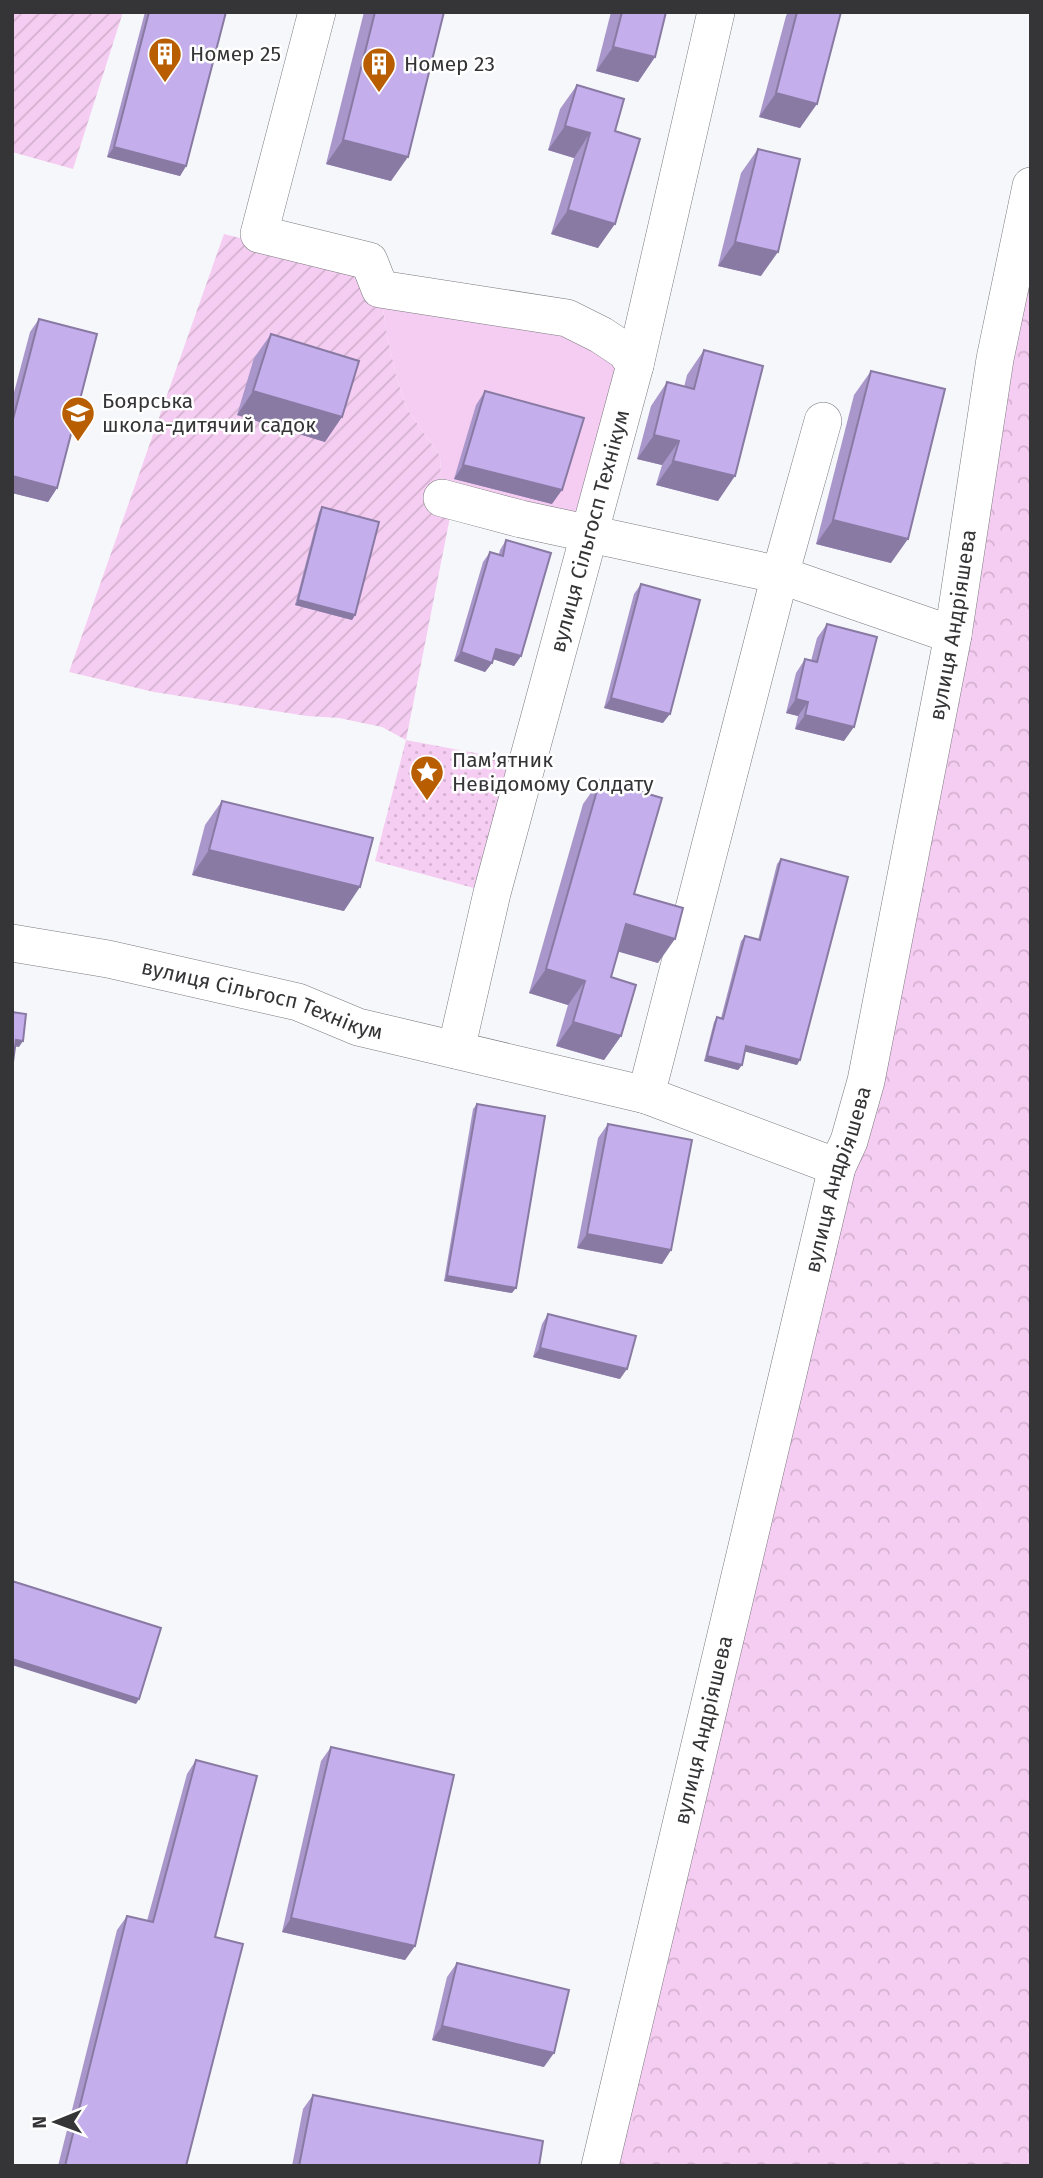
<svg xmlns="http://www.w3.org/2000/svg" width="1043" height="2178" viewBox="0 0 1043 2178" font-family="'Fira Sans',sans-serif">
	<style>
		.grass { fill: #f6cdf2 }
		.forest { fill: url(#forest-crowns) }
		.park { fill: url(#park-dots) }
		.garden { fill: url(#garden-furrows) }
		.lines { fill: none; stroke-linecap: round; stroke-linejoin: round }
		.minor-casing { stroke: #797a7e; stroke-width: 38 }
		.minor { stroke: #fff; stroke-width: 37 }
		.wall { fill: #a996ca }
		.shaded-wall { fill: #897aa4 }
		.building { fill: #c4aeeb; stroke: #897aa4; stroke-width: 2 }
		.labels { text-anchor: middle; stroke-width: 5; stroke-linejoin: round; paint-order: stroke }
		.poi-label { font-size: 21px; fill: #353537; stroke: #fff; text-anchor: start }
		.street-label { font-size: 21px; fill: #353537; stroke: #fff }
	</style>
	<defs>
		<pattern id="forest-crowns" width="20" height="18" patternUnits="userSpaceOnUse" patternTransform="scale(1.75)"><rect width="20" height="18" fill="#f6cdf2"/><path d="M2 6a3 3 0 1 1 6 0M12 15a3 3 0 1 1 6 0" fill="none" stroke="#d4b1d0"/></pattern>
		<pattern id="park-dots" width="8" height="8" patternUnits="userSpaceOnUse" patternTransform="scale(1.75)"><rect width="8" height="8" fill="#f6cdf2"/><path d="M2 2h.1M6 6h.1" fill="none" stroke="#d4b1d0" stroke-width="1.8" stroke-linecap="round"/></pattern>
		<pattern id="garden-furrows" width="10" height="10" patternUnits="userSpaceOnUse" patternTransform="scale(1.75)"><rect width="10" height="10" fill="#f6cdf2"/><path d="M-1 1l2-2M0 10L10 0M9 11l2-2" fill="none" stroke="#d4b1d0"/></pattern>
	</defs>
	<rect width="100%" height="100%" fill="#f6f7fb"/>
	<polygon class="grass" points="380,289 625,351 590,533 442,498 440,456 407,409 397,379 387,335"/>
	<polygon class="forest" points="1031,198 1031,2166 601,2166 837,1167"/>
	<polygon class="park" points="406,740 528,763 492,893 375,861"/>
	<g class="garden">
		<polygon points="12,12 123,12 73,169 12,152"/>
		<polygon points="224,234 366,270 380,289 387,335 397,379 407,409 440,456 442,498 452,507 406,740 382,727 339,718 307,716 154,692 69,672"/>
	</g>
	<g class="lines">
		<g class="minor-casing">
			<g id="minor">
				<polyline points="317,12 259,234 369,261 380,289 567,318 601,335 625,351 635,365"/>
				<polyline points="442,498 521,519 780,575 953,635"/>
				<path id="s1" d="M12,943L108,959L298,1002L358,1027L646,1095L837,1167"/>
				<path id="s2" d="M456,1050L492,893L635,365L716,12"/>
				<polyline points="646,1095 780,575 823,421"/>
				<path id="s3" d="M600,2166L837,1167L849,1141L866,1081L953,635L995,359L1031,186"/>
			</g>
		</g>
		<use href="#minor" class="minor"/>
	</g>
	<g class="wall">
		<polygon points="145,12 226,12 186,166 180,176 107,157"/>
		<polygon points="364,12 444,12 391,181 326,164"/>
		<polygon points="611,12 666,12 655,57 638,82 596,71"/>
		<polygon points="788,12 841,12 800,128 759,117 786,16"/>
		<polygon points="577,85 615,131 598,248 551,234 574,158 548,150 560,109"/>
		<polygon points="758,149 761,276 718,266 741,173"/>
		<polygon points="39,319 57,488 48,502 12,493 12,400 30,332"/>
		<polygon points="271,334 325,442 237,415 254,358"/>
		<polygon points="704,350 718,501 656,485 662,465 637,459 651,406 667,382 684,387 687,375"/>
		<polygon points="871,371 891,563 816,544 854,395"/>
		<polygon points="485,391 552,504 454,479 476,405"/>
		<polygon points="322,507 355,615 352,620 295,605 319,512"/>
		<polygon points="506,540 521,656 514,666 493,659 492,663 485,672 454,661 483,562 490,552 499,554 500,550"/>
		<polygon points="641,584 663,723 604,708 634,594"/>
		<polygon points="827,624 844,741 795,729 798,716 786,713 796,673 805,659 811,661 817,638"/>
		<polygon points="600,780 634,894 658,963 619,951 611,977 621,1036 604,1060 556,1046 568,1005 529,993 583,804"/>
		<polygon points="222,801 344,911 192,875 205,825"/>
		<polygon points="781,859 797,1065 745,1051 742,1065 738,1070 704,1061 714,1022 717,1017 721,1018 741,941 745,936 758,940 777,864"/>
		<polygon points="477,1104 512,1293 444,1281 473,1109"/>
		<polygon points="608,1124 671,1250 662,1264 577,1248 598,1138"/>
		<polygon points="548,1314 620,1379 533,1357 542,1324"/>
		<polygon points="331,1747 415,1946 405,1960 282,1932 321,1761"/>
		<polygon points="196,1760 215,1937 186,2166 58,2166 117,1930 127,1916 147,1921 187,1774"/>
		<polygon points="457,1963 544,2067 432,2040 447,1977"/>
		<polygon points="313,2095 539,2166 292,2166 303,2109"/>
	</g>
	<g class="shaded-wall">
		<polygon points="613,47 655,57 638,82 596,71"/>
		<polygon points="776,93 817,104 800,128 759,117"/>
		<polygon points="565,126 590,133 574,158 548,150"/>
		<polygon points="343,140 408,157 391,181 326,164"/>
		<polygon points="114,147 186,166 180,176 107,157"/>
		<polygon points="568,210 615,224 598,248 551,234"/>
		<polygon points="735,242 778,252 761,276 718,266"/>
		<polygon points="253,391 342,417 325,442 237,415"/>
		<polygon points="654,435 679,441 662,465 637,459"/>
		<polygon points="673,461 735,476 718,501 656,485"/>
		<polygon points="463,465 562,490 552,504 454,479"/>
		<polygon points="12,476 57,488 48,502 12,493"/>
		<polygon points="833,520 908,539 891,563 816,544"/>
		<polygon points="298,600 355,615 352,620 295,605"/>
		<polygon points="496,649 521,656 514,666 490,658"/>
		<polygon points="461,652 492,663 485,672 454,661"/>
		<polygon points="611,698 670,714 663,723 604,708"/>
		<polygon points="796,699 808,702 798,716 786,713"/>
		<polygon points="805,715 854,727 844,741 795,729"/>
		<polygon points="209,850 360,887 344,911 192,875"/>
		<polygon points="626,924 675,939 658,963 609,949"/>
		<polygon points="546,969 585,981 568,1005 529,993"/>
		<polygon points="573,1022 621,1036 604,1060 556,1046"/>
		<polygon points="16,1040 23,1041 19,1047 12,1046"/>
		<polygon points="746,1046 800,1060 797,1065 743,1051"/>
		<polygon points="707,1056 742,1065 738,1070 704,1061"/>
		<polygon points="587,1234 671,1250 662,1264 577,1248"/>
		<polygon points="447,1276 516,1288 512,1293 444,1281"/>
		<polygon points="540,1348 627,1369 620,1379 533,1357"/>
		<polygon points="12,1659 139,1699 136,1704 12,1665"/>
		<polygon points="291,1918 415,1946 405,1960 282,1932"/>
		<polygon points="442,2026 554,2053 544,2067 432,2040"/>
	</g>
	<g class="building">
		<polygon points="149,12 226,12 186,166 114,147"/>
		<polygon points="375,12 444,12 408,157 343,140"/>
		<polygon points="622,12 666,12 655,57 613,47"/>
		<polygon points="797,12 841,12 817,104 776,93"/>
		<polygon points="577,85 624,99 615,131 640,139 615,224 568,210 590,133 565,126"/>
		<polygon points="758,149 800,159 778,252 735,242"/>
		<polygon points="39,319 97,334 57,488 12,476 12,423"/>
		<polygon points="271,334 359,361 342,417 253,391"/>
		<polygon points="704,350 763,366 735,476 673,461 679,441 654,435 667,382 694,389"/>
		<polygon points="871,371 945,389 908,539 833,520"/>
		<polygon points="485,391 584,418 562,490 463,465"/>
		<polygon points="322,507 379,522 355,615 298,600"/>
		<polygon points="506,540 551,553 521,656 496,649 492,663 461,652 490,552 503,556"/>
		<polygon points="641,584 700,600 670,714 611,698"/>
		<polygon points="827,624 877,637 854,727 805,715 808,702 796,699 805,659 817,662"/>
		<polygon points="600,780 662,798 634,894 683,908 675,939 626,924 611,977 636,985 621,1036 573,1022 585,981 546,969"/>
		<polygon points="222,801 373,838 360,887 209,850"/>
		<polygon points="781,859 848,877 800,1060 746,1046 742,1065 707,1056 717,1017 723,1019 745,936 760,940"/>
		<polygon points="12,1012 26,1014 23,1041 16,1040 12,1069"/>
		<polygon points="477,1104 545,1116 516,1288 447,1276"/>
		<polygon points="608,1124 692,1140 671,1250 587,1234"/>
		<polygon points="548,1314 636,1336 627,1369 540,1348"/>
		<polygon points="12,1581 161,1628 139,1699 12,1659"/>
		<polygon points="331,1747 454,1775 415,1946 291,1918"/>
		<polygon points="196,1760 257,1776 215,1937 243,1944 186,2166 65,2166 127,1916 153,1922"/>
		<polygon points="457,1963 569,1990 554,2053 442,2026"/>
		<polygon points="313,2095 543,2141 539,2166 299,2166"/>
	</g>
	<defs>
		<g id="building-pin" transform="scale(1.75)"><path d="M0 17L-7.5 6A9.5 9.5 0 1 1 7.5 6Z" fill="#b85e00" stroke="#fff"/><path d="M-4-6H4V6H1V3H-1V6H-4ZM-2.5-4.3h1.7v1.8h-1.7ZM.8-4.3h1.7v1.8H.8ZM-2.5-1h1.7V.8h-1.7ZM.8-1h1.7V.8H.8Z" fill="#fff"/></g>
		<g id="school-pin" transform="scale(1.75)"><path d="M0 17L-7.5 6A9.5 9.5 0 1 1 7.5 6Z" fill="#b85e00" stroke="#fff"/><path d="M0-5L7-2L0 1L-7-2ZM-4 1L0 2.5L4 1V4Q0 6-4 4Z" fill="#fff"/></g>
		<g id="sight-pin" transform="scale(1.75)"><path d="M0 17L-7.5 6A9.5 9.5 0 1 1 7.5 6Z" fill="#b85e00" stroke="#fff"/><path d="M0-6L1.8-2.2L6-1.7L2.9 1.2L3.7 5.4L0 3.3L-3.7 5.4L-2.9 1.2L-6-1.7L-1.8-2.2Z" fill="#fff"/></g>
	</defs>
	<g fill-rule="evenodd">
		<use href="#building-pin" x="165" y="54"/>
		<use href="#building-pin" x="379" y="64"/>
		<use href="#school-pin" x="78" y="413"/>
		<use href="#sight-pin" x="427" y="772"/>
	</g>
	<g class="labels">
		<g class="poi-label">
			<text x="190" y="61">Номер 25</text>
			<text x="404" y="71">Номер 23</text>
			<text x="102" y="408">Боярська<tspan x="102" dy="24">школа-дитячий садок</tspan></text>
			<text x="452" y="767">Пам’ятник<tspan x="452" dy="24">Невідомому Солдату</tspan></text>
		</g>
		<g class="street-label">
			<text dy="7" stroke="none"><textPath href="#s2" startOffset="536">вулиця Сільгосп Технікум</textPath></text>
			<text dy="7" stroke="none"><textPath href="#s3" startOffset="1582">вулиця Андріяшева</textPath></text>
			<text dy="7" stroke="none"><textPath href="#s1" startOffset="257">вулиця Сільгосп Технікум</textPath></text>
			<text dy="7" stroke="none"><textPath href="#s3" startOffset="1015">вулиця Андріяшева</textPath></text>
			<text dy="7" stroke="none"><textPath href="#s3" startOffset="448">вулиця Андріяшева</textPath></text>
		</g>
	</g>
	<rect width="1043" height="2178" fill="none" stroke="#353537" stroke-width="28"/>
	<g transform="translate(56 2122) rotate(269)" stroke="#ffffff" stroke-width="5" paint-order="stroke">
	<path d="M0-5L12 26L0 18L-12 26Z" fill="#353537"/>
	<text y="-10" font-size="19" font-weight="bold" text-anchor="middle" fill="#353537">N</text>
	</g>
</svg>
